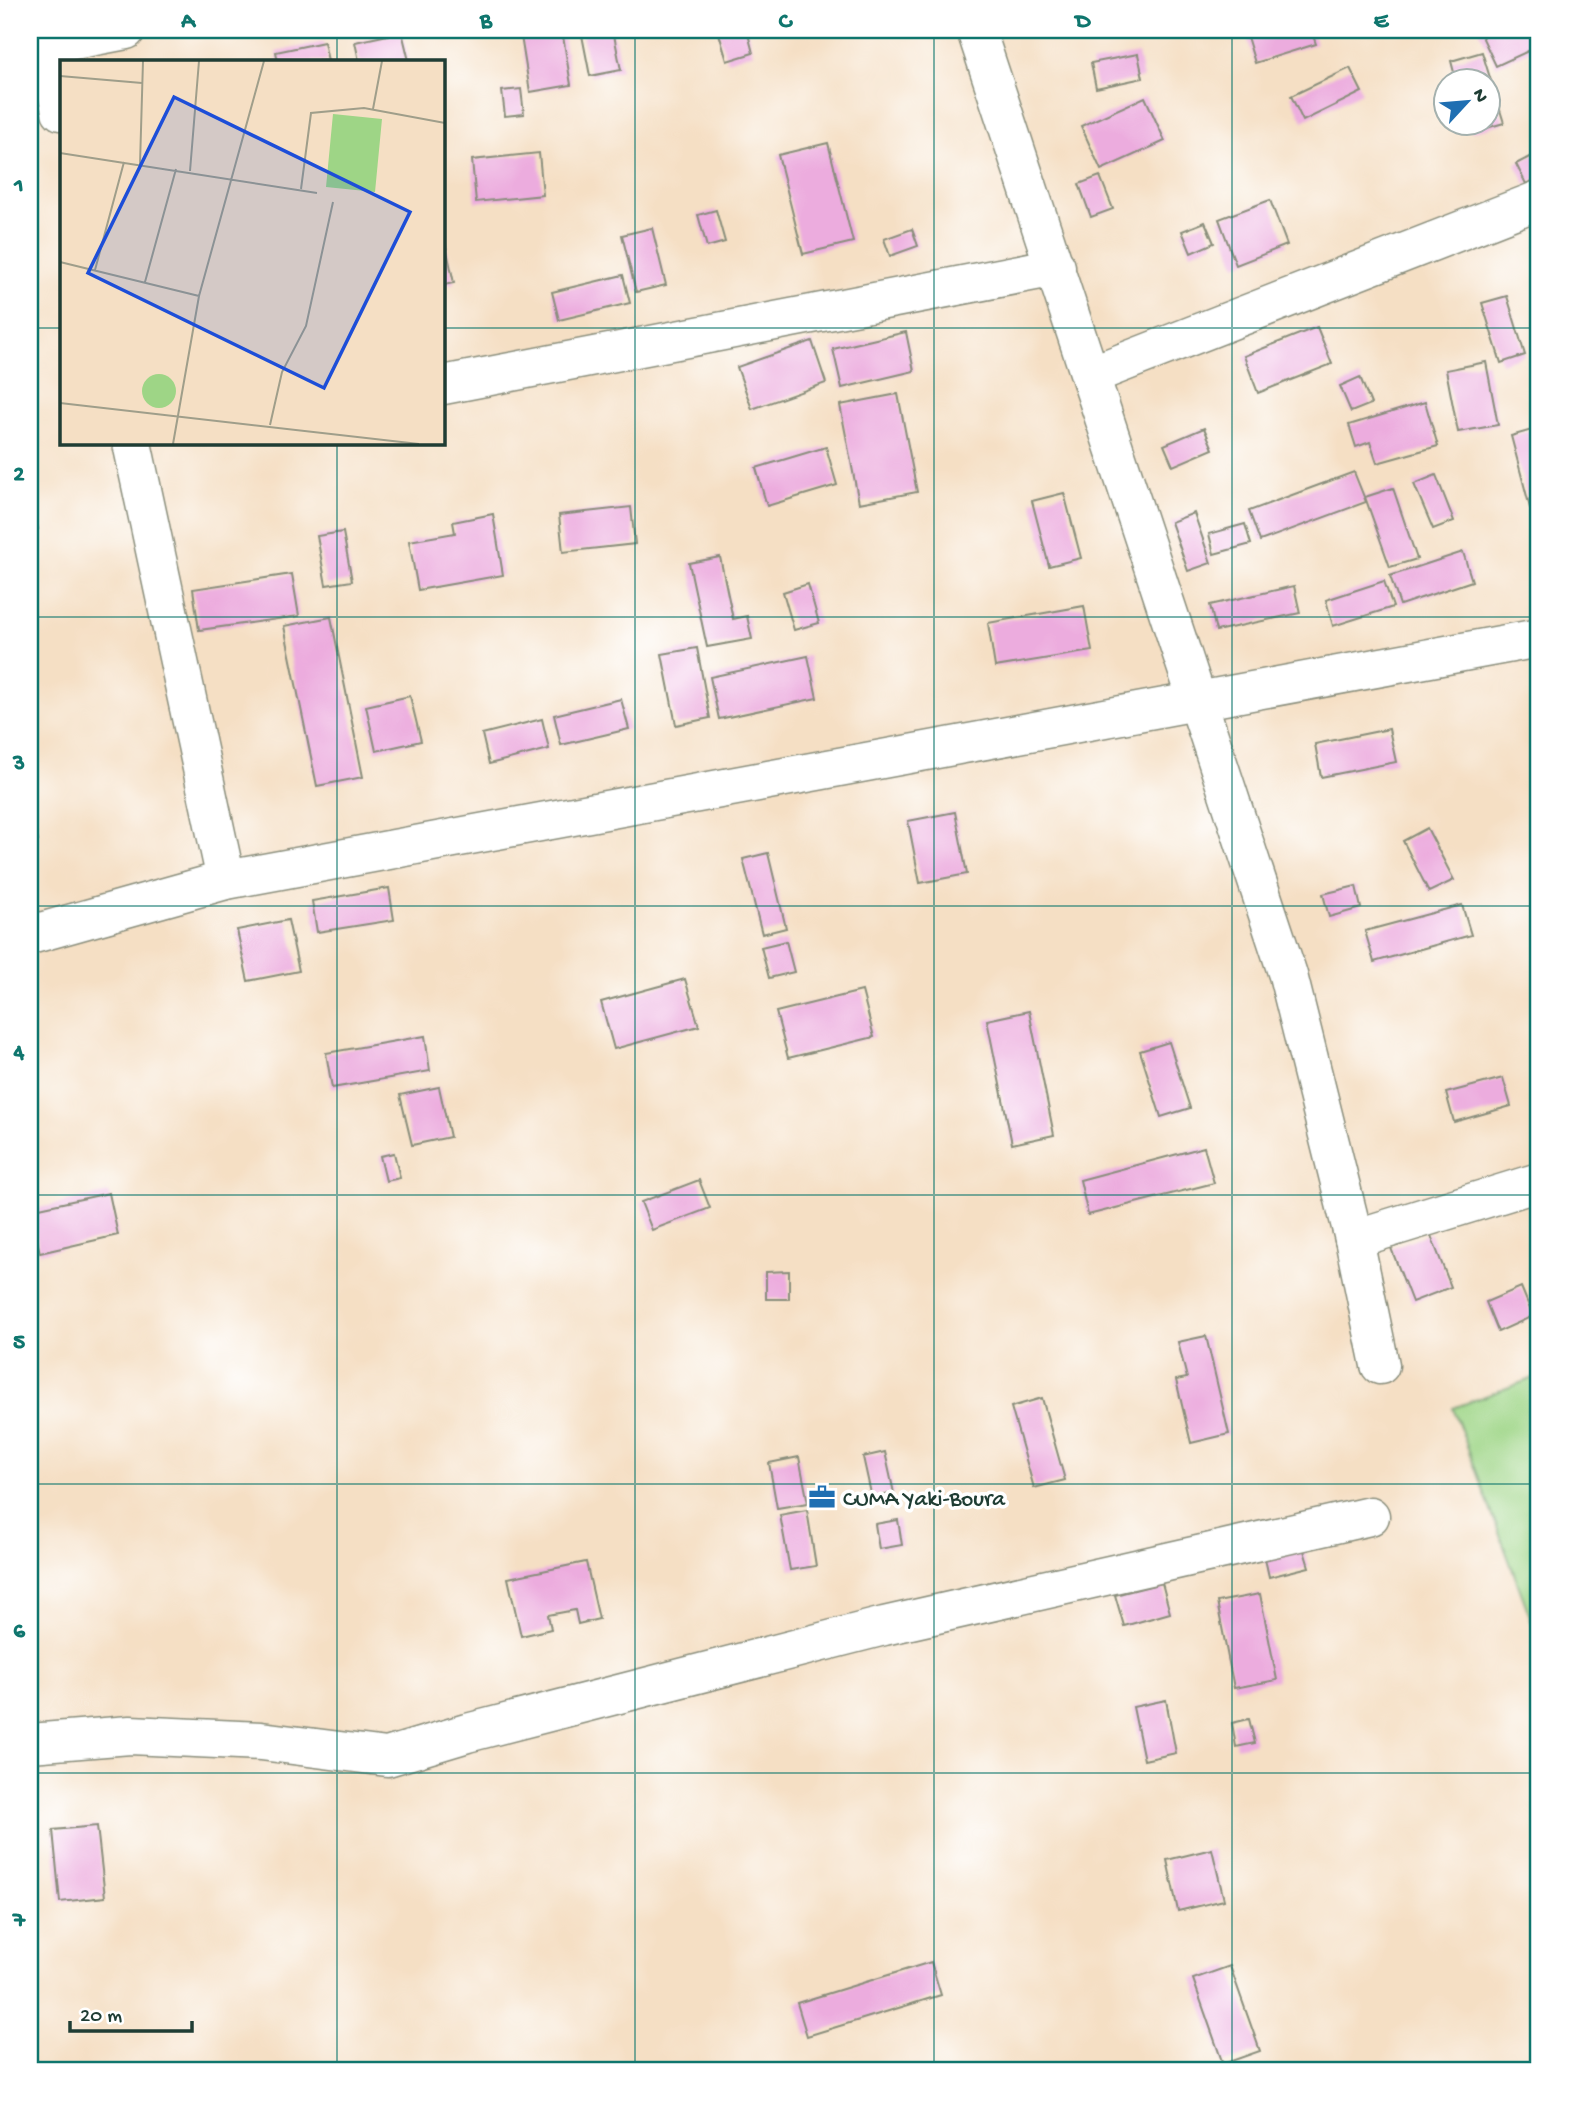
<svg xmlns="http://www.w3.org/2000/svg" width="1569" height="2101" viewBox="0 0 1569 2101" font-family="'Gochi Hand',sans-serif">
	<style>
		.green { fill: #9ed586; stroke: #5e895d; stroke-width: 2 }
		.building { fill: #ecacde }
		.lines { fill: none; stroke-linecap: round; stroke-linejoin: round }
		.minor-casing { stroke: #8a8e7c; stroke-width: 41 }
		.minor { stroke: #fff; stroke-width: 38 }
		.grid { fill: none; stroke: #0f766e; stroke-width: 2; stroke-opacity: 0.55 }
		.labels { text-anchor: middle; stroke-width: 7; stroke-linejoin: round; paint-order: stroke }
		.poi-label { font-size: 23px; fill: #1f3d34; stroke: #fff; text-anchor: start }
		.inset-road { fill: none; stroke: #9f9e8a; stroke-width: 2 }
		.view { fill: #1d4ed8; fill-opacity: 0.15; stroke: #1d4ed8; stroke-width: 3.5 }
		.inset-edge { fill: none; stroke: #1f3d34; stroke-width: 3.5 }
		.neatline { fill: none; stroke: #0f766e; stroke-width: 2.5 }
		.grid-label { font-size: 23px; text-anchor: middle; font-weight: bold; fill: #0f766e }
	</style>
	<rect width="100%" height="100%" fill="#fff"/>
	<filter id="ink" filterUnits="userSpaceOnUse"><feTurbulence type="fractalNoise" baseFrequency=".0143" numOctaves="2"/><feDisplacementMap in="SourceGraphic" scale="14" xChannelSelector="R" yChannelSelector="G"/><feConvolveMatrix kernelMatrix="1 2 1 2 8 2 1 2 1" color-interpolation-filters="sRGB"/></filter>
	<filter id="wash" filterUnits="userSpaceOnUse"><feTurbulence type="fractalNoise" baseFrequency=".00686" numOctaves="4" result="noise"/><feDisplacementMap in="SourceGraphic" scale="28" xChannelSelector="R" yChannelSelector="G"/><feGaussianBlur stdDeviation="1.57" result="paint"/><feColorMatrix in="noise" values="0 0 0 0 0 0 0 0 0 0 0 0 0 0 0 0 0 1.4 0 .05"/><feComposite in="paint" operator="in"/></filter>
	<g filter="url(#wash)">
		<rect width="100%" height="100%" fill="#f5dfc4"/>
		<polygon class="green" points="1539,1376 1539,1641 1453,1408"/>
		<g id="blocks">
			<g class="building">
				<polygon points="520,30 562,30 571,85 530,92"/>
				<polygon points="581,30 613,30 621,70 590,76"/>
				<polygon points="718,30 747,30 753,53 727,61"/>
				<polygon points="1245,30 1311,30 1316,44 1255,63"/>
				<polygon points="1479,30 1539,30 1539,46 1496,66"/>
				<polygon points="402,32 409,61 359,61 355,42"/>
				<polygon points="324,42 328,61 278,61 276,52"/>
				<polygon points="1482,52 1504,123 1472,132 1469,122 1488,122 1488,80 1456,80 1451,61"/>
				<polygon points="1138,54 1143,78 1096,88 1091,63"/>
				<polygon points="1350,68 1362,92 1303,121 1291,96"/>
				<polygon points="521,89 524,114 505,116 502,91"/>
				<polygon points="1145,97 1165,141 1101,170 1081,126"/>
				<polygon points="828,143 853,242 803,254 778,155"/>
				<polygon points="1539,152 1539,177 1526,184 1516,164"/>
				<polygon points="539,153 543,195 476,202 472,160"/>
				<polygon points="1100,176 1113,209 1091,217 1079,184"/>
				<polygon points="1270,200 1287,245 1236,265 1219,219"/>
				<polygon points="716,210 725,242 707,247 698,215"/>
				<polygon points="1205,222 1214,243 1191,253 1182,231"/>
				<polygon points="652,228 666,285 636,292 622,235"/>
				<polygon points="912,229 918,246 890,256 884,239"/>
				<polygon points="443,233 454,283 443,285"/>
				<polygon points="623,275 630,303 559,320 552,292"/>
				<polygon points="1507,296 1525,355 1501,363 1482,303"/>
				<polygon points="1317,327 1332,364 1258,393 1244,356"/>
				<polygon points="906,332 914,371 842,388 833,349"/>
				<polygon points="812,341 826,383 752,409 737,367"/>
				<polygon points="1486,362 1498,425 1458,432 1446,370"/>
				<polygon points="1360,377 1371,404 1351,412 1340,386"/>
				<polygon points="898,394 917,492 859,503 840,405"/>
				<polygon points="1425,402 1438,446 1377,463 1370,442 1356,447 1349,425"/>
				<polygon points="1204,428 1213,449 1173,466 1164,445"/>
				<polygon points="1539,428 1539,505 1530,508 1511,436"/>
				<polygon points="826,447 837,485 767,506 756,468"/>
				<polygon points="1354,472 1366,502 1260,541 1249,511"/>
				<polygon points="1436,475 1454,521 1433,529 1414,484"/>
				<polygon points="1393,488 1417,559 1390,567 1365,497"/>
				<polygon points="1064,493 1081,558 1049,566 1032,501"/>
				<polygon points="30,499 38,529 30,531"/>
				<polygon points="631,507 635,544 563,552 559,515"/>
				<polygon points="1194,513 1211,563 1188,571 1171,522"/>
				<polygon points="493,514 503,575 418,590 409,541 455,533 453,522"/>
				<polygon points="1245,524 1251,544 1214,554 1209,534"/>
				<polygon points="343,532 352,581 326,585 317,536"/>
				<polygon points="1463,552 1472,581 1400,605 1390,576"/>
				<polygon points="720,557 733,619 747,616 752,639 707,647 689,563"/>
				<polygon points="292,574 299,616 199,630 193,589"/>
				<polygon points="1384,581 1393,607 1333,626 1326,600"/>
				<polygon points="808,584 819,623 794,630 783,592"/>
				<polygon points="1294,586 1300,613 1216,631 1210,605"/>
				<polygon points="1084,606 1092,651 995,667 988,623"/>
				<polygon points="331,617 363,777 317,786 284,626"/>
				<polygon points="697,648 710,718 676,725 662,654"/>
				<polygon points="808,656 817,698 719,719 710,677"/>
				<polygon points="410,696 421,741 376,751 366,706"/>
				<polygon points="621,699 629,729 561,745 554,715"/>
				<polygon points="542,719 549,749 489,764 482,734"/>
				<polygon points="1389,729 1396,762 1321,777 1315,744"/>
				<polygon points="30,807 38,841 30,843"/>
				<polygon points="955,812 967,874 920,883 908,821"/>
				<polygon points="1427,828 1454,880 1429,892 1403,841"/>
				<polygon points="768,853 786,928 762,934 743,859"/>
				<polygon points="1356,886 1361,908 1329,917 1323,894"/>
				<polygon points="389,888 394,920 317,932 312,901"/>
				<polygon points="1462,905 1471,935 1374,962 1365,931"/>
				<polygon points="288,920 299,971 248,981 237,930"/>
				<polygon points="786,941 794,972 769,978 761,947"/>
				<polygon points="685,979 699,1026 614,1049 601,1002"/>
				<polygon points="862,991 874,1037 788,1058 776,1012"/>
				<polygon points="1029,1011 1054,1135 1012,1144 987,1020"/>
				<polygon points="425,1036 430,1071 332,1088 326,1053"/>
				<polygon points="1169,1042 1190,1108 1161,1117 1140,1051"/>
				<polygon points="1503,1078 1511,1106 1454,1122 1446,1093"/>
				<polygon points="439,1087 450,1137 412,1145 400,1095"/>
				<polygon points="1204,1147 1214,1183 1088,1215 1080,1180"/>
				<polygon points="394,1153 400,1178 386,1181 380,1156"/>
				<polygon points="699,1180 710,1208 652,1230 641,1202"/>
				<polygon points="109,1193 118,1235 40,1253 30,1210"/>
				<polygon points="1430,1233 1451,1287 1412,1302 1391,1248"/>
				<polygon points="789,1271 789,1299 766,1299 766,1272"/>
				<polygon points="1521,1287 1533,1316 1498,1332 1486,1302"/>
				<polygon points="1206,1336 1229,1434 1191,1443 1176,1380 1187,1378 1178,1342"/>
				<polygon points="1042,1398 1065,1480 1034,1488 1011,1407"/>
				<polygon points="885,1452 894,1493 872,1498 863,1457"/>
				<polygon points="799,1457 808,1503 777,1508 769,1463"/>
				<polygon points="807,1510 816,1566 790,1570 780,1515"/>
				<polygon points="898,1520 902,1545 879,1549 875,1524"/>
				<polygon points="1302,1544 1309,1567 1269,1577 1264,1554"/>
				<polygon points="586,1562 599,1619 578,1624 575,1610 548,1615 551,1629 521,1636 508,1578"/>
				<polygon points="1162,1583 1170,1613 1124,1626 1115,1595"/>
				<polygon points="1260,1594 1277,1680 1234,1688 1217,1602"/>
				<polygon points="1166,1700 1176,1753 1144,1760 1133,1707"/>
				<polygon points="1249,1719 1255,1743 1236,1747 1232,1723"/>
				<polygon points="97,1826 105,1897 60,1902 53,1830"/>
				<polygon points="1212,1849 1224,1900 1178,1911 1167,1860"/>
				<polygon points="931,1962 941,1995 807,2036 797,2003"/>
				<polygon points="1230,1966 1260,2051 1223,2064 1193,1979"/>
			</g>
		</g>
	</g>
	<g filter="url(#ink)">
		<use href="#blocks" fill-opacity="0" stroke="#8a8e7c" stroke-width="2"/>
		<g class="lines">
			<g class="minor-casing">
				<g id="minor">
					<polyline points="44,30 61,111"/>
					<polyline points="976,30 1288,975 1354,1239 1380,1365"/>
					<polyline points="47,45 126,30"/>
					<polyline points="1091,375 1539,200"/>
					<polyline points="443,385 1056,267"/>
					<polyline points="132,443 226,880"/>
					<polyline points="30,935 226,880 1539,638"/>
					<polyline points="1354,1239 1539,1182"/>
					<polyline points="30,1743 130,1735 261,1741 387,1757 467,1733 884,1626 1370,1516"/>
				</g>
			</g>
			<use href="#minor" class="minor"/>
		</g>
	</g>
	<path class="grid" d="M337,30V61M635,30V2071M934,30V2071M1232,30V2071M30,328H61M443,328H1539M337,443V2071M30,617H1539M30,906H1539M30,1195H1539M30,1484H1539M30,1773H1539"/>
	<defs>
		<g id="office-bare" transform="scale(2.1)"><path d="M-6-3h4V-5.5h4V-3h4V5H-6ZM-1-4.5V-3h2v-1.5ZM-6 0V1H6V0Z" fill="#1f6fb2" stroke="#fff" stroke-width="2.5" paint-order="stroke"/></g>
	</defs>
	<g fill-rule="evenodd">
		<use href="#office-bare" x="822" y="1497"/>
	</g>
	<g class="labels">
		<g class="poi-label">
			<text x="843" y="1505">CUMA Yaki-Boura</text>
		</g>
	</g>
	<g transform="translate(60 60)">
		<rect width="385" height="385" fill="#f5dfc4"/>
		<path d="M273,54L322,59L315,132L266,127ZM82 331a17 17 0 1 1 34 0a17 17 0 1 1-34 0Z" fill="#9ed586"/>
		<path class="inset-road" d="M0,16L82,23M0,32V98M313,49L322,1M0,93L257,133M80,104L83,1M130,111L139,1M241,129L251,53L304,48L385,63M0,202L139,236M35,210L64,102M85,222L116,109M0,343L359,384M210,365L222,312L246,266L273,142M113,384L139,236L204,1"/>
		<path class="view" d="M114,37L350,152L264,328L28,213Z"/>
		<rect width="385" height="385" class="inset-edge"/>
	</g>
	<rect width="1569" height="2101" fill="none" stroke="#fff" stroke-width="77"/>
	<g transform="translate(1467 102) rotate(64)"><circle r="33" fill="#ffffff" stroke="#a5b1ae" stroke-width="2"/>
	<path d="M0-5L12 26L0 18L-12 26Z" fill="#1f6fb2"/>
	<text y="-10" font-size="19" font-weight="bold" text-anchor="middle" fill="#1f3d34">N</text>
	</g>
	<path d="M70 2021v10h122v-10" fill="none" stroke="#1f3d34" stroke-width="3.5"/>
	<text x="80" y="2021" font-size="21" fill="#1f3d34" stroke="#ffffff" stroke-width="5" paint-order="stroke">20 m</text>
	<rect x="38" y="38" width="1492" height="2024" class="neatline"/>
	<g class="grid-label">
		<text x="188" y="27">A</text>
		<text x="486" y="27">B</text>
		<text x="785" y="27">C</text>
		<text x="1083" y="27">D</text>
		<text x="1381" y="27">E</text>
		<text x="19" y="191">1</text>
		<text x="19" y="480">2</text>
		<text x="19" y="769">3</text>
		<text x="19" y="1058">4</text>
		<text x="19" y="1348">5</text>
		<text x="19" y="1637">6</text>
		<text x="19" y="1926">7</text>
	</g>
</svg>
